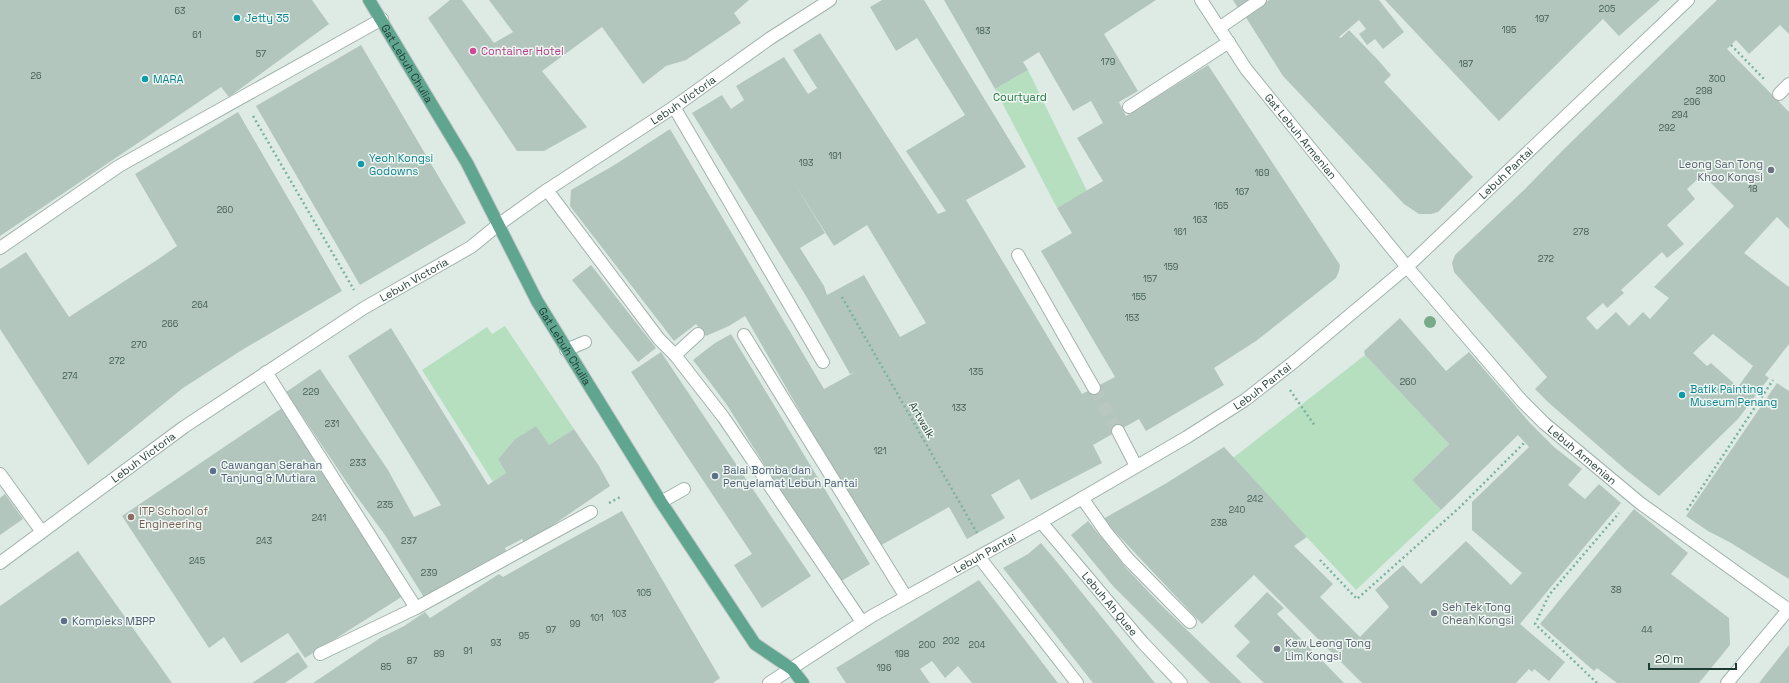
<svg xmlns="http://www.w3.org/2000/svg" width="1789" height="683" viewBox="0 0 1789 683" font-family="'Space Grotesk',sans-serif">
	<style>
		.green { fill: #b5dfbe }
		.building { fill: #b3c6be; fill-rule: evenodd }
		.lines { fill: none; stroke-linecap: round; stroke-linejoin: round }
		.minor-tunnel { stroke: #b8c8c1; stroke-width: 12; stroke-dasharray: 12 6; stroke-linecap: butt }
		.minor-casing { stroke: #a1b3ac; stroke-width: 14 }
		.major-casing { stroke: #c0c8c6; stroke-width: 14 }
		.path { stroke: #7cb29f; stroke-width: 2.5; stroke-dasharray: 2 3; stroke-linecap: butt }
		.minor { stroke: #fff; stroke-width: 12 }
		.major { stroke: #5fa590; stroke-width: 12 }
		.tree { fill: #78ab8b }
		.culture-dot { fill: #0f9aa8; stroke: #eff8f3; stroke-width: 1.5 }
		.hotel-dot { fill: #d1479c; stroke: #eff8f3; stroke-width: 1.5 }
		.worship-dot { fill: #6b7280; stroke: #eff8f3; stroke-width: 1.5 }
		.service-dot { fill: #5c6f8a; stroke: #eff8f3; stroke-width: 1.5 }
		.education-dot { fill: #8d6e63; stroke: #eff8f3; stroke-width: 1.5 }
		.labels { text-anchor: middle; stroke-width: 3; stroke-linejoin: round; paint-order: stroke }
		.number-label { font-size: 9px; fill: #435e56 }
		.culture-label { font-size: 11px; fill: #0d838f; stroke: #eff8f3; text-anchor: start }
		.hotel-label { font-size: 11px; fill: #b23c85; stroke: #eff8f3; text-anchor: start }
		.street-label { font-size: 11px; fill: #1e3c33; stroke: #eff8f3 }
		.park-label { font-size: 11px; fill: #257741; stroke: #eff8f3 }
		.worship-label { font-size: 11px; fill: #5b616d; stroke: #eff8f3; text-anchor: start }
		.service-label { font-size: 11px; fill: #4e5e75; stroke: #eff8f3; text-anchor: start }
		.education-label { font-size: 11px; fill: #785e54; stroke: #eff8f3; text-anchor: start }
	</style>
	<rect width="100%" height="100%" fill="#deebe5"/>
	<g class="green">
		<polygon points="1028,70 1087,191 1057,208 995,89"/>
		<polygon points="505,326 574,429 549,445 514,440 498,459 506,473 493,482 422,370 487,327 492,334"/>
		<polygon points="1365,355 1449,444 1412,480 1441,510 1356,590 1233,458"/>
	</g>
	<g class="building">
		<polygon points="0,0 312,0 329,24 229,97 221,87 0,236"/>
		<polygon points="450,0 462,0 494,43 513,32 489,0 749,0 734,13 741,23 686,60 666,66 643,84 602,27 542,71 587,127 544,151 517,151 428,18"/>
		<path d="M882,0H924L1026,167L966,200L1082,394L1115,377L1041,251L1072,233L1057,208L1103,181L1077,138L1103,123L1091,101L1073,111L1039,52L1023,62L1028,70L995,89L944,0H1156L1104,34L1138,91L1119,102L1126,116L1208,65L1340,265L1339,271L1336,278L1256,341L1214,368L1224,385L1146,431L1139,419L1093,445L1102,463L1031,500L1019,479L991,495L1005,518L967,539L949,507L878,547L745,316L729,326L706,336L696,324L674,341L570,206L571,190L616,164L670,129L824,389L855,372L850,374L806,296L692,113L722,95L731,109L744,100L736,86L784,57L808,94L817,88L793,50L820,33L938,214L946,211L906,151L965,115L917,38L896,51L870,7ZM794,183L834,246L867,225L926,323L900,337L864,275L827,295L824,286L800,248L825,233Z"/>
		<polygon points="1233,0 1250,0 1238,8"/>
		<polygon points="1269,0 1379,0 1404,32 1383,49 1375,39 1367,45 1359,34 1366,29 1359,20 1339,37 1341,38 1349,30 1378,60 1391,75 1384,82 1473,177 1438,212 1431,214 1419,214 1404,204 1283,76 1245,16"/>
		<polygon points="1385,0 1660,0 1619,36 1603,19 1499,121"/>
		<path d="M1717,0H1789V34L1780,25L1749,54L1736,40L1727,49L1789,112V229L1777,217L1744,253L1789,287V344L1765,375L1769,378L1738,419L1659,496L1626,470L1549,403L1535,389L1547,377L1454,272L1452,263L1455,255L1525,189L1563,150ZM1701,173L1734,206L1654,287L1669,298L1650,319L1643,312L1629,326L1616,312L1597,330L1586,318L1603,303L1607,308L1624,293L1621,290L1662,252L1667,258L1684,244L1667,225L1695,199L1687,189L1700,177L1699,175ZM1713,334L1753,366L1738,387L1711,363L1707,366L1693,353Z"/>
		<polygon points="361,45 466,223 360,285 256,106"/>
		<polygon points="238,112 342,291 242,350 183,388 88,465 0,329 0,269 26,252 69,317 157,260 177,246 135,174"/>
		<polygon points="591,265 656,348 638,362 572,280"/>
		<polygon points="1400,318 1446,371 1469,352 1530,423 1554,447 1582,469 1568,485 1585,499 1599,484 1621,503 1520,624 1565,662 1549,681 1534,669 1532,672 1529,669 1516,683 1362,683 1254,575 1202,624 1103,519 1165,484 1224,447 1307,537 1294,546 1333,584 1320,597 1360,637 1389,607 1375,590 1403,565 1421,584 1466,541 1511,585 1522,573 1472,530 1472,502 1529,447 1518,435 1441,510 1412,480 1449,444 1365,355 1364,351"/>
		<polygon points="391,328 488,485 506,473 498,459 514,440 536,426 549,445 574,429 599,466 610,486 525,544 522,539 505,548 507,553 425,599 385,535 354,493 286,392 320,369 388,470 414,517 441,505 348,356"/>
		<polygon points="731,334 870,564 838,583 727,405 693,360 715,343"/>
		<polygon points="661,352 811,576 762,608 734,565 752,554 631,372"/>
		<polygon points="1777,383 1789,391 1789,579 1731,543 1708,531 1686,516"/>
		<polygon points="282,408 403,596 305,658 288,633 241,663 224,637 209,648 122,516"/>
		<polygon points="5,494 23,519 0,535 0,498"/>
		<polygon points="1634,509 1688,553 1671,574 1729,618 1730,645 1699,683 1617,683 1597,668 1594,671 1540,624"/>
		<polygon points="622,511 720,678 713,683 313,683 380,638 404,626 425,612 430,618 499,574 503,577 545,553"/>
		<polygon points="1088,521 1126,568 1161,605 1242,683 1210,683 1113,586 1071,535"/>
		<polygon points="1041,543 1057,562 1155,683 1093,683 1003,568 1028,554"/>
		<polygon points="78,551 172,683 0,683 0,606"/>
		<polygon points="979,580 1058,683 972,683 958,666 945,678 932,661 920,669 930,683 846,683 836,668"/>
		<polygon points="1267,592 1284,608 1277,614 1344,683 1264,683 1236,656 1250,642 1234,626"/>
		<polygon points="1789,645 1789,683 1759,683"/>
		<polygon points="298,652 308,667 285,683 252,683"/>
	</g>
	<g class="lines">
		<polyline class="minor-tunnel" points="1094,388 1118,431"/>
		<g class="minor-casing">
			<g id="minor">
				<path id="s1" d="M1201,0L1246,69L1407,267L1522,401L1544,423L1640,503L1789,610"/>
				<polyline points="1219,28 1260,0"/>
				<polyline points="1779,94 1789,84"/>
				<polyline points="674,107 823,362"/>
				<polyline points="1129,107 1229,42"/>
				<polyline points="547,190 659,339 675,355 724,418 862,622"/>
				<polyline points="0,248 119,166 382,19"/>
				<polyline points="1018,255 1094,388"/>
				<polyline points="744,335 906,597"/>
				<polyline points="566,350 585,342"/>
				<polyline points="675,355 698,334"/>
				<polyline points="266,372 416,608"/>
				<polyline points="1118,431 1136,466"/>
				<polyline points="0,474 42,532"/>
				<polyline points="1082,498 1106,532 1128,559 1190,622"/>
				<polyline points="661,502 684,489"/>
				<path id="s2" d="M1041,522L1143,643L1181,683"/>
				<polyline points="979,557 1077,683"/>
				<path id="s3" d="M0,563L184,427L364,308L471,247L498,225L547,190L674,107L769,39L830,0"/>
				<polyline points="320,654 416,608 591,512"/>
				<path id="s4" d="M769,683L872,616L1041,522L1187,437L1245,400L1295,361L1407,267L1688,0"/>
				<polyline points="1727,683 1788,610"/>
			</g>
		</g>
		<g class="major-casing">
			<g id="major">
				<path id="s5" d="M369,0L467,163L537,301L661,502L755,644L792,669L803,683"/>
			</g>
		</g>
		<g class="path">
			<polyline points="1731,45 1764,79"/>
			<polyline points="253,116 354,290"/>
			<polyline points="842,297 977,533"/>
			<polyline points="1290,390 1315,426"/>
			<polyline points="609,503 622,496"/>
			<polyline points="1687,510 1773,380"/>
			<polyline points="1320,560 1357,599 1459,508 1525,442"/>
			<polyline points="1597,683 1535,624 1549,595 1619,513"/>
		</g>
		<use href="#minor" class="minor"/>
		<use href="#major" class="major"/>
	</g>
	<circle class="tree" cx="1430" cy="322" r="6"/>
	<g class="culture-dot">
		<circle cx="237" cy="18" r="4"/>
		<circle cx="145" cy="79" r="4"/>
		<circle cx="361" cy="164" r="4"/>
		<circle cx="1682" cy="395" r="4"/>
	</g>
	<circle class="hotel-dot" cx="473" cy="51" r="4"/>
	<g class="worship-dot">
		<circle cx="1771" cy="170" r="4"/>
		<circle cx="1434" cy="613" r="4"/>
		<circle cx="1277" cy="649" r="4"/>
	</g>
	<g class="service-dot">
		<circle cx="213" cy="471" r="4"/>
		<circle cx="715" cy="476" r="4"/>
		<circle cx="64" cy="621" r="4"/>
	</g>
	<circle class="education-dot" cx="131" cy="517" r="4"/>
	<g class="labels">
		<g class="number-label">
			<text x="1607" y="12">205</text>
			<text x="180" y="14">63</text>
			<text x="1542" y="22">197</text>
			<text x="1509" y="33">195</text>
			<text x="983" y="34">183</text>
			<text x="197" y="38">61</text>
			<text x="261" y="57">57</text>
			<text x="1108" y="65">179</text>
			<text x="1466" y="67">187</text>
			<text x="36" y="79">26</text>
			<text x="1717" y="82">300</text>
			<text x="1704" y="94">298</text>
			<text x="1692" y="105">296</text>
			<text x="1680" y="118">294</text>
			<text x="1667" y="131">292</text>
			<text x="835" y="159">191</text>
			<text x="806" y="166">193</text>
			<text x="1262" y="176">169</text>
			<text x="1753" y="192">18</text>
			<text x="1242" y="195">167</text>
			<text x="1221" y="209">165</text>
			<text x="225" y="213">260</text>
			<text x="1200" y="223">163</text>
			<text x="1180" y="235">161</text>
			<text x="1581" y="235">278</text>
			<text x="1546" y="262">272</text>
			<text x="1171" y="270">159</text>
			<text x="1150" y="282">157</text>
			<text x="1139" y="300">155</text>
			<text x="200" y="308">264</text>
			<text x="1132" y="321">153</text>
			<text x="170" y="327">266</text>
			<text x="139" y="348">270</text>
			<text x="117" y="364">272</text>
			<text x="976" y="375">135</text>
			<text x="70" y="379">274</text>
			<text x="1408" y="385">260</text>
			<text x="311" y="395">229</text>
			<text x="959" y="411">133</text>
			<text x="332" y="427">231</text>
			<text x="880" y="454">121</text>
			<text x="358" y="466">233</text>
			<text x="1255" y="502">242</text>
			<text x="385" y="508">235</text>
			<text x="1237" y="513">240</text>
			<text x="319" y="521">241</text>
			<text x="1219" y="526">238</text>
			<text x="264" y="544">243</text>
			<text x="409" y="544">237</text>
			<text x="197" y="564">245</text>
			<text x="429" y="576">239</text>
			<text x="1616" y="593">38</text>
			<text x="644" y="596">105</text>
			<text x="619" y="617">103</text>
			<text x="597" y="621">101</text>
			<text x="575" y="627">99</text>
			<text x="551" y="633">97</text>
			<text x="1647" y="633">44</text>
			<text x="524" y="639">95</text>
			<text x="951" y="644">202</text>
			<text x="496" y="646">93</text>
			<text x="927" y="648">200</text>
			<text x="977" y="648">204</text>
			<text x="468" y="654">91</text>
			<text x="439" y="657">89</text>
			<text x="902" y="657">198</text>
			<text x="412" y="664">87</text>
			<text x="386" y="670">85</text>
			<text x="884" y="671">196</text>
		</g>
		<g class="culture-label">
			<text x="245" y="22">Jetty 35</text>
			<text x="153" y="83">MARA</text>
			<text x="369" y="162">Yeoh Kongsi<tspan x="369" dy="13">Godowns</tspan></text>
			<text x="1690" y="393">Batik Painting<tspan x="1690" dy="13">Museum Penang</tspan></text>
		</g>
		<g class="hotel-label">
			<text x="481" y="55">Container Hotel</text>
		</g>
		<g class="street-label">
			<text dy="4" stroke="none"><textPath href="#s5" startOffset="74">Gat Lebuh Chulia</textPath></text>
			<text dy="4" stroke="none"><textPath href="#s3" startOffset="826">Lebuh Victoria</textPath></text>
			<text dy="4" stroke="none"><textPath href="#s1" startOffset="169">Gat Lebuh Armenian</textPath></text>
			<text dy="4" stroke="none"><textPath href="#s4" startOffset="900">Lebuh Pantai</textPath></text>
			<text dy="4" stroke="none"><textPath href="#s3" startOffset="502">Lebuh Victoria</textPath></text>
			<text dy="4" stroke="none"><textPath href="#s5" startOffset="398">Gat Lebuh Chulia</textPath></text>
			<text dy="4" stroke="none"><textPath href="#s4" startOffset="576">Lebuh Pantai</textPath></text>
			<text transform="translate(922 420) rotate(60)" y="4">Artwalk</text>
			<text dy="4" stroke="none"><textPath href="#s1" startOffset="595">Lebuh Armenian</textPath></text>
			<text dy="4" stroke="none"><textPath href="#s3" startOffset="178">Lebuh Victoria</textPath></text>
			<text dy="4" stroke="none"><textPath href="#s4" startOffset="252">Lebuh Pantai</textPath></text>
			<text dy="4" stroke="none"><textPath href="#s2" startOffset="107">Lebuh Ah Quee</textPath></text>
		</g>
		<g class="park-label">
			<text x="1020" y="101">Courtyard</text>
		</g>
		<g class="worship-label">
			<text x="1763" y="168" text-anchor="end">Leong San Tong<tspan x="1763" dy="13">Khoo Kongsi</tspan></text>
			<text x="1442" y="611">Seh Tek Tong<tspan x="1442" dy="13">Cheah Kongsi</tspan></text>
			<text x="1285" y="647">Kew Leong Tong<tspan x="1285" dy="13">Lim Kongsi</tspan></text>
		</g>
		<g class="service-label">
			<text x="221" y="469">Cawangan Serahan<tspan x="221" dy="13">Tanjung &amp; Mutiara</tspan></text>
			<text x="723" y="474">Balai Bomba dan<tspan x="723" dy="13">Penyelamat Lebuh Pantai</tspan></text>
			<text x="72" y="625">Kompleks MBPP</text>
		</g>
		<g class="education-label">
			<text x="139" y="515">ITP School of<tspan x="139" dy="13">Engineering</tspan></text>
		</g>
	</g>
	<path d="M1649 663v6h87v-6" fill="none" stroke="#1e3c33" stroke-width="2"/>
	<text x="1655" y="663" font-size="12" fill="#1e3c33" stroke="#eff8f3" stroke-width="3" paint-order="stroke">20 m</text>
</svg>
